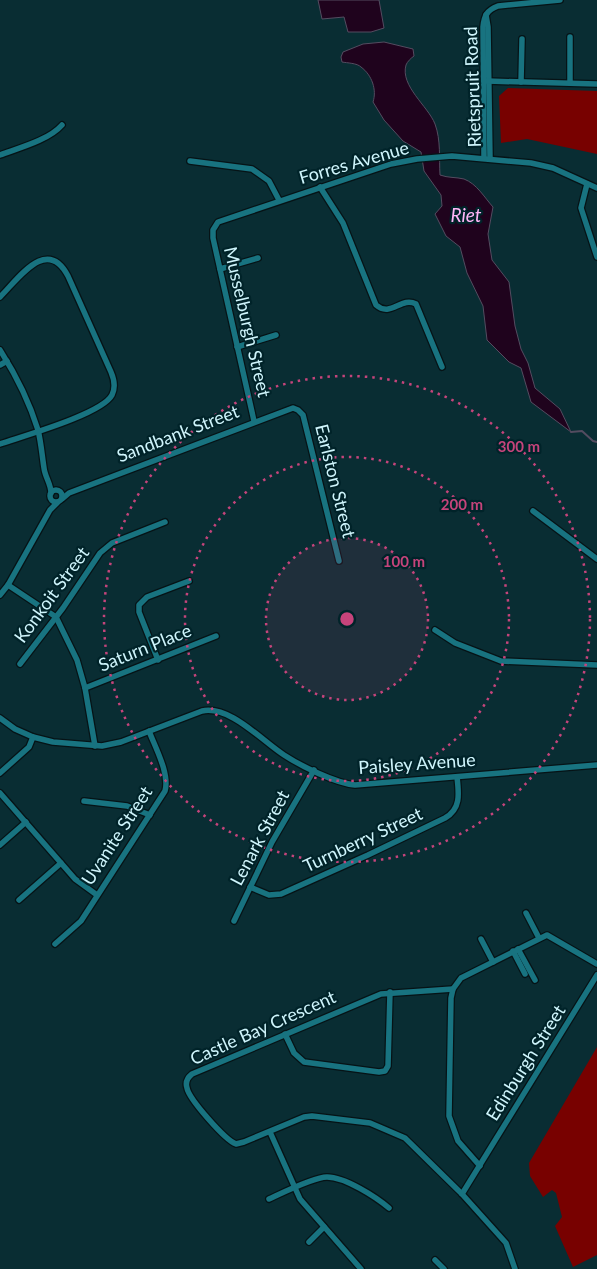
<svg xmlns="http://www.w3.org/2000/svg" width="597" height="1269" viewBox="0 0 597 1269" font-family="Lato,sans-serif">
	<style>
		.green { fill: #780100 }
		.water { fill: #1f031d; stroke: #544c60 }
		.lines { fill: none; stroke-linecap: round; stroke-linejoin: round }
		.stream { stroke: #544c60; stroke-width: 2 }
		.minor-casing { stroke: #061316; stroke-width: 8 }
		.minor { stroke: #187380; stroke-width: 5.5 }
		.ring { fill: none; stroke: #c5447b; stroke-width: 2.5; stroke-dasharray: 2.5 5 }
		.labels { text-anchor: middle; stroke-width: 4.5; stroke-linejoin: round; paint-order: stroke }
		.street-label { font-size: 18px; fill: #cff5fc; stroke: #002329 }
		.water-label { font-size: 19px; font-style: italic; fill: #feb6f7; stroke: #002329 }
		.centre { fill: #c5447b; stroke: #002329; stroke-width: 2.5 }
		.ring-label { font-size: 15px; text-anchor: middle; font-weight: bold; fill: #c5447b; stroke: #002329; stroke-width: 4.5; stroke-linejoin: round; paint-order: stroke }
	</style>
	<rect width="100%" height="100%" fill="#092d33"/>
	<g class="green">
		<polygon points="508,88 597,91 597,154 527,139 501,143 499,96"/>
		<polygon points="597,1047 597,1255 573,1267 555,1226 562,1217 556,1193 552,1190 543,1197 530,1176 529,1163"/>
	</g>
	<g class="water">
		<polygon points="318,0 379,0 384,28 371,32 348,32 344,17 322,19"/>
		<path d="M384,42L413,49L414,56C411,58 407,62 406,65C400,86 428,106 435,124C441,140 439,159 440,175C448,178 456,177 464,179C477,184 484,197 493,207L488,234L492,260L509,282L515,326L521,349L528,363L535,388L560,409L571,432L531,402L521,368L509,362L487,340L483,306L467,273L460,247L446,236L435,214L442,206L441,195L424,171L421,152L403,141L384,120L373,102C377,90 372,75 361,67C357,63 347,63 342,62L341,57L343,52L363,44Z"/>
	</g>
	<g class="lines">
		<polyline class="stream" points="571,432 582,431 593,441 597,442"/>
		<g class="minor-casing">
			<g id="minor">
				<polyline points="486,15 488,27 490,158"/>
				<polyline points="487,81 597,84"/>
				<polyline points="521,82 522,39"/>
				<polyline points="570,83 570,37"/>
				<path d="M0,155C19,148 49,140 62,125"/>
				<path d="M484,158L483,27C484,16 487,10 498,6L560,0"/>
				<polyline points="190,161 252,169 269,181 279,200"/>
				<polyline points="587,184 581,208 597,257"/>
				<path d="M320,187L343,223L376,305C391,318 401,296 416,304L442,367"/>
				<polyline points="220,269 258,258"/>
				<path d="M0,297C19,278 47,236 68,276L111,372C114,379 116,387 112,395C102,414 23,436 0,444"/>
				<polyline points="237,347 276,335"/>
				<path d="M0,350C16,375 29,401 38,430C41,442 42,455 44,468C45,477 51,484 51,493"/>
				<polyline points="0,365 7,361"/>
				<polyline points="254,421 213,238 213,230 218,222 391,164 417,159 452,156 531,163 553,168 597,188"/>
				<circle cx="56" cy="496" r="6"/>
				<polyline points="62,499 69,493 293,408 298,410 303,415 339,561"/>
				<polyline points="533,511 597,559"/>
				<polyline points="8,585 56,617 77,660 85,688 95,746"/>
				<polyline points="0,595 8,585 50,510 57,503"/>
				<polyline points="435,630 455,643 501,661 597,665"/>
				<polyline points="158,660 139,612 139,605 147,597 189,581"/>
				<polyline points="20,664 63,608 100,553 112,543 165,522"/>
				<polyline points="85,688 216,636"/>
				<path d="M0,718L15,729L33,737L53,742L102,746L121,742L202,711C230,705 262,741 284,755C301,766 335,783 355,785L597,765"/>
				<polyline points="0,773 29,747 33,737"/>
				<polyline points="0,793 75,879 97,895"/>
				<polyline points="84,801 127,806 150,815"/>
				<polyline points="0,845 26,822"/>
				<path d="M250,887L269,895L281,894L368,855L445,818C461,809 459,794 457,777"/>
				<polyline points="19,900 61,863"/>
				<polyline points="526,913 539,938"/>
				<polyline points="234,921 272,842 314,770"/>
				<polyline points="481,939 493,962"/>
				<path d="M55,944L81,921L165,791C170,774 155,747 149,731"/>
				<polyline points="518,949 535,980"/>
				<polyline points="513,951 525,974"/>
				<path d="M453,989L381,994L192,1074C187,1078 185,1082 187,1088C189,1099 225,1140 236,1144L244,1142L304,1117L312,1116L370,1123L405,1138L462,1194L506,1243L515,1269"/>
				<polyline points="285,1034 294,1053 304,1062 379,1072 385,1071 388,1066 390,992"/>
				<polyline points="270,1132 300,1199 361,1269"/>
				<polyline points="480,1166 458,1141 449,1116 451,998 453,989 461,978 547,935 597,964"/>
				<polyline points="462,1194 597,975"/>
				<path d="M269,1199C282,1193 314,1177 327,1177C345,1177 376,1197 389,1208"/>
				<polyline points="309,1242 324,1227"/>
				<polyline points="435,1260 444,1269"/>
			</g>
		</g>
		<use href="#minor" class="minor"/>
	</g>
	<circle cx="347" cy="619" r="81" fill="#c5447b" fill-opacity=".12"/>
	<g class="ring">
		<circle cx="347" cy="619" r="81"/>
		<circle cx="347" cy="619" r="162"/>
		<circle cx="347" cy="619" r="243"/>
	</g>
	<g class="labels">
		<g class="street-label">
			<text transform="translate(473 87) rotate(-92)" y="6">Rietspruit Road</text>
			<text transform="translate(354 163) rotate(-16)" y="6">Forres Avenue</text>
			<text transform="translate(247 322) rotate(77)" y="6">Musselburgh Street</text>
			<text transform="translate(178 434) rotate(-21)" y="6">Sandbank Street</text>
			<text transform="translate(335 481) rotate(76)" y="6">Earlston Street</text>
			<text transform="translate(52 595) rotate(-54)" y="6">Konkoit Street</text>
			<text transform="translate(145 648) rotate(-22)" y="6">Saturn Place</text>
			<text transform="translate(417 764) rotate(-4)" y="6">Paisley Avenue</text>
			<text transform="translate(117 836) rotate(-57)" y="6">Uvanite Street</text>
			<text transform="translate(260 838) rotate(-62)" y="6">Lenark Street</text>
			<text transform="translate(363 840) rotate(-25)" y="6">Turnberry Street</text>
			<text transform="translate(263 1028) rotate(-24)" y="6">Castle Bay Crescent</text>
			<text transform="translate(526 1063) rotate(-58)" y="6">Edinburgh Street</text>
		</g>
		<g class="water-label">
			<text x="466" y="222">Riet</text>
		</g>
	</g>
	<circle cx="347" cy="619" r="8" class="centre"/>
	<g class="ring-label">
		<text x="519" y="452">300 m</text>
		<text x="462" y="510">200 m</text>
		<text x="404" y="567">100 m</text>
	</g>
</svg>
